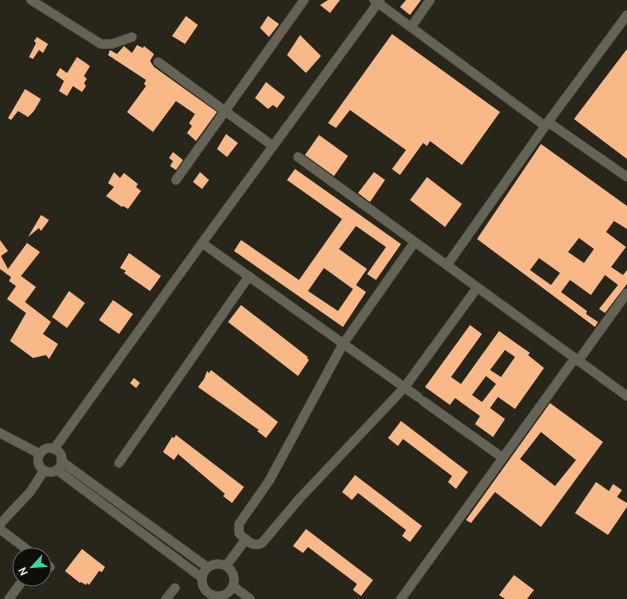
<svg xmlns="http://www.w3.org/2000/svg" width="627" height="599" viewBox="0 0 627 599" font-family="Cabin,sans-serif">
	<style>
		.building { fill: #f8b888; fill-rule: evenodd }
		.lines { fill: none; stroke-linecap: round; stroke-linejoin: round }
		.minor-casing { stroke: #46433b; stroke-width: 10 }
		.minor { stroke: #656256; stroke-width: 9 }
	</style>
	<rect width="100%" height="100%" fill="#28251b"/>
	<g class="building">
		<polygon points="328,0 340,0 330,13 320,5"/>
		<polygon points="406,0 421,0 410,15 400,7"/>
		<polygon points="186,16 198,25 185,44 172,36"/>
		<polygon points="268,16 279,24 269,37 260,28"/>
		<polygon points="392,34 500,112 462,165 430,141 427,146 423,143 400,175 392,169 406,150 350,110 336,128 328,123"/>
		<polygon points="300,35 321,56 306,73 287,55"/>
		<polygon points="37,37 48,44 43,53 39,50 33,59 29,57 36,43 34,41"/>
		<polygon points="137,45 143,48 144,46 154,54 150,61 154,67 217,112 196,141 187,133 192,126 189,123 195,114 176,101 153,132 127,112 146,86 144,84 146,80 108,55 110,50 117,54 124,46 132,53"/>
		<polygon points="627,49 627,159 574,119"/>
		<polygon points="77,57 90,66 84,76 87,79 84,83 86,86 82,92 73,86 67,96 59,91 64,81 56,75 60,68 67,73"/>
		<polygon points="266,82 285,97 277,108 273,105 268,109 255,98"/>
		<polygon points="25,89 41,99 34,111 28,117 18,111 11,120 8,118"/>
		<polygon points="226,134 238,143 227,157 217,149"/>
		<polygon points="319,135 348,156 334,176 305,155"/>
		<path d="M541,144L627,206V229L614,221L606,232L626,247L611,267L623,275L627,270V284L605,313L599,309L618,285L605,275L591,295L570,280L561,292L587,311L586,314L598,322L595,327L477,239ZM579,238L594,249L584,263L568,252ZM539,258L560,273L551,285L530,270Z"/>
		<polygon points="173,152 183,160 176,170 170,166 173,161 169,158"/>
		<path d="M295,169L401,244L376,280L367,274L386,247L356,226L339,249L367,269L356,285L366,292L343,327L234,251L241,240L299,280L342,219L287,180ZM324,268L353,289L338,311L308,291Z"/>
		<polygon points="114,172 120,178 124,173 138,184 136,187 141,191 128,209 123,206 122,207 106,196 114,187 108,183"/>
		<polygon points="200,172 209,180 202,189 193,182"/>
		<polygon points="374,172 385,180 370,202 358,193"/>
		<polygon points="427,177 462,204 445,227 410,200"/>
		<polygon points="41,215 49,220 41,231 39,228 28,237"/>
		<polygon points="0,240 8,251 1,256 8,269 27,243 40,252 21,276 36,287 25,302 51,322 43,334 58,344 49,359 46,355 33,358 10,341 26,313 7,299 16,286 9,281 11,277 0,269"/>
		<polygon points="129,253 161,276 150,291 124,273 126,271 120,268"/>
		<polygon points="69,291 85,303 67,328 52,317"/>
		<polygon points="113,300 133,314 119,334 99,320"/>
		<polygon points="241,305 308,357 307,358 309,360 298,376 228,322"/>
		<path d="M470,325L482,334L451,377L461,384L499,331L530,353L528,355L544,368L515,409L498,397L490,408L505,419L493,437L475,424L480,416L455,398L450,405L425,387ZM505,350L515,357L501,377L490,370ZM486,376L496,384L482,402L472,395Z"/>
		<polygon points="211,370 278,422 266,438 257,431 259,430 198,387 204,379 207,371 209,373"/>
		<polygon points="134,378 140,383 136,388 130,383"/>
		<path d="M550,403L603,442L541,527L495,492L471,523L466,520ZM541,432L576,460L555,486L520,459Z"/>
		<polygon points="401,421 468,472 456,489 448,482 452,476 403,439 398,446 388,438"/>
		<polygon points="176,435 244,487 232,503 223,496 225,494 178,454 174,460 163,452 172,437 174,438"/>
		<polygon points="355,475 422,526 410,542 402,536 406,530 358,493 352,500 342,492"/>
		<polygon points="596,482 609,491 613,484 622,490 617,497 627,503 627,507 608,535 575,513"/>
		<polygon points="306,529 373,580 361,596 353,590 357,584 308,547 303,553 293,546"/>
		<polygon points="82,549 105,567 102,572 99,571 89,585 87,583 86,585 81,582 80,583 65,571"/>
		<polygon points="514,575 534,590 527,599 505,599 499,595"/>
	</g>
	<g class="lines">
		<g class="minor-casing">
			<g id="minor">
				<polyline points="31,0 101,44 112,44 132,37"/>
				<polyline points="374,0 545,126"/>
				<polyline points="411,27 430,0"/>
				<polyline points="158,62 273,146"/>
				<polyline points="548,122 627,177"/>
				<polyline points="298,157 627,396"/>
				<polyline points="176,180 304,0"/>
				<polyline points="202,243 418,397"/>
				<path d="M414,243L343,344L269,481L239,524V533C245,540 253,548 262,543L300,498L404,388L477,288"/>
				<polyline points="447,265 548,122 627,15"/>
				<polyline points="578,361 627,293"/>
				<polyline points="423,401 503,458"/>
				<polyline points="0,433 40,454"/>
				<circle cx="50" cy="460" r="12"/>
				<polyline points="54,449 202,243 380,0"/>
				<polyline points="61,461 207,567"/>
				<polyline points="119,463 249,276"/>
				<polyline points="57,470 201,577"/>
				<polyline points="0,524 30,492 44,471"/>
				<polyline points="0,529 34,555"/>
				<polyline points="44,562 50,567"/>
				<circle cx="218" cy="580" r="16"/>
				<polyline points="226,566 246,539"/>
				<polyline points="233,586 250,599"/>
				<polyline points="9,599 20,584"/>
				<polyline points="166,599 175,588"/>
				<polyline points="401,599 575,358"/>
			</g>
		</g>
		<use href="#minor" class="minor"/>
	</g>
	<g transform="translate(32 567) rotate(244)"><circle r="19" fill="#0f0e0a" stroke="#686661"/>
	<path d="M0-3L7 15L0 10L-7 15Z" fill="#3bd4a4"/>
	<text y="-6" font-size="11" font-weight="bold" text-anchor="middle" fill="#edebe4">N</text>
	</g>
</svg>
